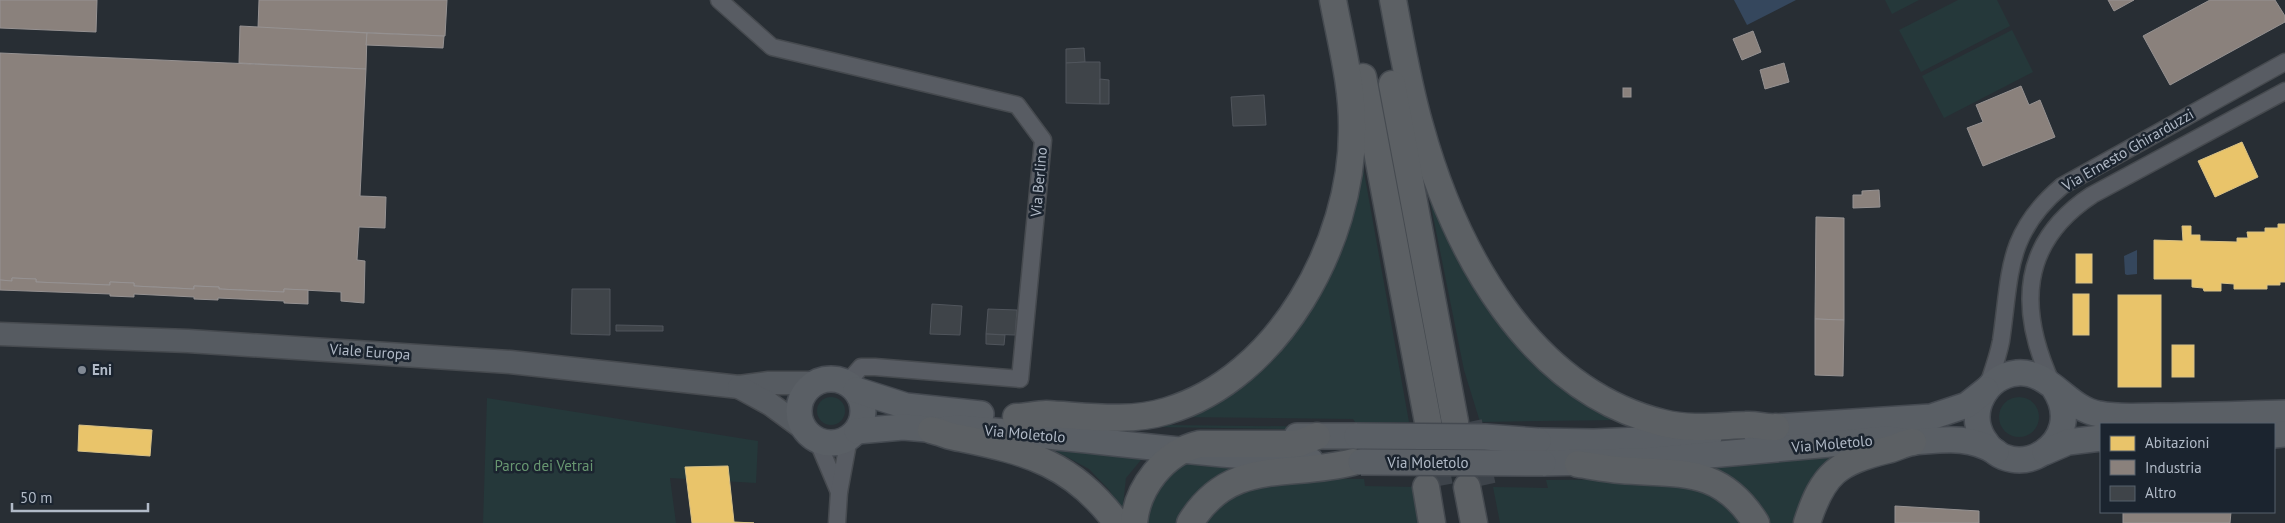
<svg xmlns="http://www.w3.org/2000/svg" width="2285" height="523" viewBox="0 0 2285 523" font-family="'PT Sans',sans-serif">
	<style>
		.green { fill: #25383a }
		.water { fill: #35475d }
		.homes { fill: #e9c46a; stroke: #d8c186 }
		.industry { fill: #8a817c; stroke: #969292 }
		.building { fill: #3f4449; stroke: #50555c }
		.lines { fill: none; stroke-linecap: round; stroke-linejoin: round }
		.trunk-tunnel { stroke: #3d434a; stroke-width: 26; stroke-dasharray: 26 13; stroke-linecap: butt }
		.minor-casing { stroke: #464a4f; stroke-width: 19 }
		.secondary-casing { stroke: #464a4f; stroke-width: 25 }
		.primary-casing { stroke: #454a51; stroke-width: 28 }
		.trunk-casing { stroke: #454a50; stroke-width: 29 }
		.minor { stroke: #585c63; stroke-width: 16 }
		.secondary { stroke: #565b61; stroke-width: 22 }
		.primary { stroke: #5a5f65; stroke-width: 25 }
		.trunk { stroke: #5c6064; stroke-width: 26 }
		.primary-bridge-casing { stroke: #454a51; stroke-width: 28; stroke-linecap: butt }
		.primary-bridge { stroke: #5a5f65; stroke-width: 25 }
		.poi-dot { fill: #818994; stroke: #1b242f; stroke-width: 2 }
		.labels { text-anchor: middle; stroke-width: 5; stroke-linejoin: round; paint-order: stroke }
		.street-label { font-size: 15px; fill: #b1bac7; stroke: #1b242f }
		.poi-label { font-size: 15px; font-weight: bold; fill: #b1bac7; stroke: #1b242f; text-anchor: start }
		.park-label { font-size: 15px; fill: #689771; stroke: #1b242f }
	</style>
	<rect width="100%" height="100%" fill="#282e34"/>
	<g class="green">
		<polygon points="1885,0 1919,0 1892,14"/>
		<polygon points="1958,0 1997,0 2010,26 1921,72 1899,30"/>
		<polygon points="2012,30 2033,72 1944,118 1922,76"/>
		<polygon points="1362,161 1409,422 1355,422 1353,419 1177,417 1260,365"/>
		<polygon points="1431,198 1449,233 1617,420 1480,422 1464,370 1430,201"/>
		<circle cx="2019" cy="417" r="20"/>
		<circle cx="831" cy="411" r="14"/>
		<polygon points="487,398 758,441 756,483 670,478 676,523 483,523"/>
		<polygon points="1165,425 1355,427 1356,430 1154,427"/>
		<polygon points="1039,442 1145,455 1126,478 1122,514 1110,491 1089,469"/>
		<polygon points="1839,453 1797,523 1766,523 1711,468 1712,466"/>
		<polygon points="1184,461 1241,465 1180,523 1143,523 1151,495"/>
		<polygon points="1288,478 1364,479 1365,486 1415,487 1423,523 1201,523 1224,498"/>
		<polygon points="1654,479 1702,486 1746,523 1500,523 1493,487 1548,488 1546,480"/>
	</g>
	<g class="water">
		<polygon points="1734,0 1796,0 1747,25"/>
		<polygon points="2137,250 2137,274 2127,275 2125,274 2124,256"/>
	</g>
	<g class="homes">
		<polygon points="2242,142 2258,177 2215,197 2198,161"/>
		<polygon points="2278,224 2285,224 2285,282 2280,282 2280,285 2267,285 2267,289 2234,289 2234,284 2221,283 2221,291 2204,291 2203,288 2192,287 2192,279 2154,279 2154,240 2183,241 2182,226 2191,226 2191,235 2200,235 2200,241 2237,242 2237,238 2248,238 2247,232 2265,232 2265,228 2278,228"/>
		<rect x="2076" y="254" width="16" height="29"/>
		<rect x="2073" y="294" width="16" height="41"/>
		<rect x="2118" y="295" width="43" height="92"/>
		<rect x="2172" y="345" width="22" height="32"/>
		<polygon points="79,425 152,430 150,456 78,451"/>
		<polygon points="728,466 734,522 754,523 692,523 685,467"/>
	</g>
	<g class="industry">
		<polygon points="0,0 97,0 96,32 0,28"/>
		<polygon points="259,0 447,0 445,36 258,28"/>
		<polygon points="2108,0 2134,0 2114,11"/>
		<polygon points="2210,0 2275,0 2285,16 2285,22 2170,85 2143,36"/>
		<polygon points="240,26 367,33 366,69 239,63"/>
		<polygon points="1753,31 1761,52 1742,60 1733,39"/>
		<polygon points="367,33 444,36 443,48 366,45"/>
		<polygon points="0,53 366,69 360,196 386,197 385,228 359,227 357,260 365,261 364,303 341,301 341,292 284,289 284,292 219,289 219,287 194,286 194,289 134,286 134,283 110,282 110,285 36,282 36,279 12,278 12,281 0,280"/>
		<polygon points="1784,63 1789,82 1765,89 1760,70"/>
		<polygon points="2021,86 2029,105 2040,100 2055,137 1983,166 1967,128 1983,122 1976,105"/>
		<rect x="1623" y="88" width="8" height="9"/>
		<polygon points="1879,190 1880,207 1853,208 1853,195 1862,195 1862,191"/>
		<polygon points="1816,217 1844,218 1844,320 1815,319"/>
		<polygon points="12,278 36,279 36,282 110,285 110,282 134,283 134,286 194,289 194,286 219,287 219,289 284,292 284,289 308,290 308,304 284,303 284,301 218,298 218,300 194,299 194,297 134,294 134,297 110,296 110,294 0,290 0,280 12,281"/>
		<polygon points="1815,319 1844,320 1843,376 1815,375"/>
		<polygon points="1895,506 1979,511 1979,523 1895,523"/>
		<polygon points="2123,512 2231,512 2230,523 2123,523"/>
	</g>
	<g class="building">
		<polygon points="1084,48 1085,62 1066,63 1066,49"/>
		<polygon points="1085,62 1100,62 1100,104 1066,103 1066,63"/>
		<polygon points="1100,79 1109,80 1109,104 1100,104"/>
		<polygon points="1264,95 1266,125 1233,126 1231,97"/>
		<polygon points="572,289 610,289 610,335 571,334"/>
		<polygon points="932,304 962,306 960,335 930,334"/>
		<polygon points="988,309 1017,310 1015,335 986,334"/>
		<polygon points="616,325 663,326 663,331 616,331"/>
		<polygon points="986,334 1005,335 1004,345 986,344"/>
	</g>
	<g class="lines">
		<g class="trunk-tunnel">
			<polyline points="1428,422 1440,487"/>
			<polyline points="1469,422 1483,487"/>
		</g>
		<g class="minor-casing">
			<g id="minor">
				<polyline points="719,0 772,47 1017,105 1043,140 1020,379 875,367 861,367 847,383"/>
				<path d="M2052,384C2018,310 2019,243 2092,195L2285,91"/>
				<path d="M1987,388C1992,373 1998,357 2001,341C2011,274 2005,234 2062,186L2285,62"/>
				<polyline points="817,440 839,492"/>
				<polyline points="837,523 839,492 849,438"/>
			</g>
		</g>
		<g class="secondary-casing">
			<g id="secondary">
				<polyline points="0,334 188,341 510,362 739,387 769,383 815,383"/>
				<polyline points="739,387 770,404 804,429"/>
			</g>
		</g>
		<g class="primary-casing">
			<g id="primary">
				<circle cx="831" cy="411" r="32"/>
				<path d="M2054,388C2090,442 2013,489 1983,438C1967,411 1986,376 2017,373C2050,370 2067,409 2099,414C2118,418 2138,416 2156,416C2199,416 2242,414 2285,413"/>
				<polyline points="856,390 906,406 981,414"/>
				<path d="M857,431L903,427L939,430L959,428C1076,437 1193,454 1311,461"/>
				<polyline points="1756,433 1776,427 1931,417 1967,405 1986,390"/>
				<polyline points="2274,435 2285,434"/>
				<polyline points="1297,436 1357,436"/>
				<polyline points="1538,441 1594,442 1709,437"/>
				<polyline points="2045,452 2068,442 2101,438"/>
				<path d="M1543,463L1643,461L1886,439C1895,439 1904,442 1913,442C1943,440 1969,435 1996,452"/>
			</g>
		</g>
		<g class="trunk-casing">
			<g id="trunk">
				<path d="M1393,0C1401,42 1408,85 1420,126C1454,249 1528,390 1663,423C1690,430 1718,426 1746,425C1756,424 1766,428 1776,427"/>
				<polyline points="1363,77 1428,422"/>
				<polyline points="1392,84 1455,422"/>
				<path d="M1016,417C1026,417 1036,414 1046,414C1086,416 1128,423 1167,411C1279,378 1352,242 1352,131C1353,87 1341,43 1333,0"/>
				<path d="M931,430C941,432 950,437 960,438C1029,452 1073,464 1117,523"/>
				<path d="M1578,464C1592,466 1606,469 1620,470C1678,475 1720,465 1756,523"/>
				<polyline points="1426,487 1432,523"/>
				<polyline points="1467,487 1474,523"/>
				<path d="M1134,523C1137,488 1164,452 1200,444H1290L1300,443L1317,436"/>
				<path d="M1190,523C1231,456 1290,479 1353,462"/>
				<path d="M1807,523C1823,473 1838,462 1887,450C1896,448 1904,443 1913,442"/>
			</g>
		</g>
		<use href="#minor" class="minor"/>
		<use href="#secondary" class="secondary"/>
		<use href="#primary" class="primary"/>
		<use href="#trunk" class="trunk"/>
		<g class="primary-bridge-casing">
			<g id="primary-bridge">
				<polyline points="1357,436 1485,437 1538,441"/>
				<polyline points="1361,462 1543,463"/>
			</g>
		</g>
		<use href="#primary-bridge" class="primary-bridge"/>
	</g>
	<circle class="poi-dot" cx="82" cy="370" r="5"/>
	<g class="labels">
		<g class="street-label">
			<text transform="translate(2128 150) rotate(-30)" y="5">Via Ernesto Ghirarduzzi</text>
			<text transform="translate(1039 182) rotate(-85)" y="5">Via Berlino</text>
			<text transform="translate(370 352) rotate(4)" y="5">Viale Europa</text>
			<text transform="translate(1025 434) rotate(5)" y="5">Via Moletolo</text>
			<text transform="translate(1832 444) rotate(-5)" y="5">Via Moletolo</text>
			<text x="1428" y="468">Via Moletolo</text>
		</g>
		<g class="poi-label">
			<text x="92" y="375">Eni</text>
		</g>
		<g class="park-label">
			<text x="544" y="471">Parco dei Vetrai</text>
		</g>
	</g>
	<rect x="2100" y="423" width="175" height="90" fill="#1b242f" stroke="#57606c"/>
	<rect x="2110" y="436" width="25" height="15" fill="#e9c46a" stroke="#57606c"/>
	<text x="2145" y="448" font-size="15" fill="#b1bac7">Abitazioni</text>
	<rect x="2110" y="460" width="25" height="15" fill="#8a817c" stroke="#57606c"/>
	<text x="2145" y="473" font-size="15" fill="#b1bac7">Industria</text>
	<rect x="2110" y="486" width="25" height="15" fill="#3f4449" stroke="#57606c"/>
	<text x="2145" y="498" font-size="15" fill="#b1bac7">Altro</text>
	<path d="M12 503v8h136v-8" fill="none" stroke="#b1bac7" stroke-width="2.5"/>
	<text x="20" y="503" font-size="15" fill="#b1bac7" stroke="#1b242f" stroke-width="4" paint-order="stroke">50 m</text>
</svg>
